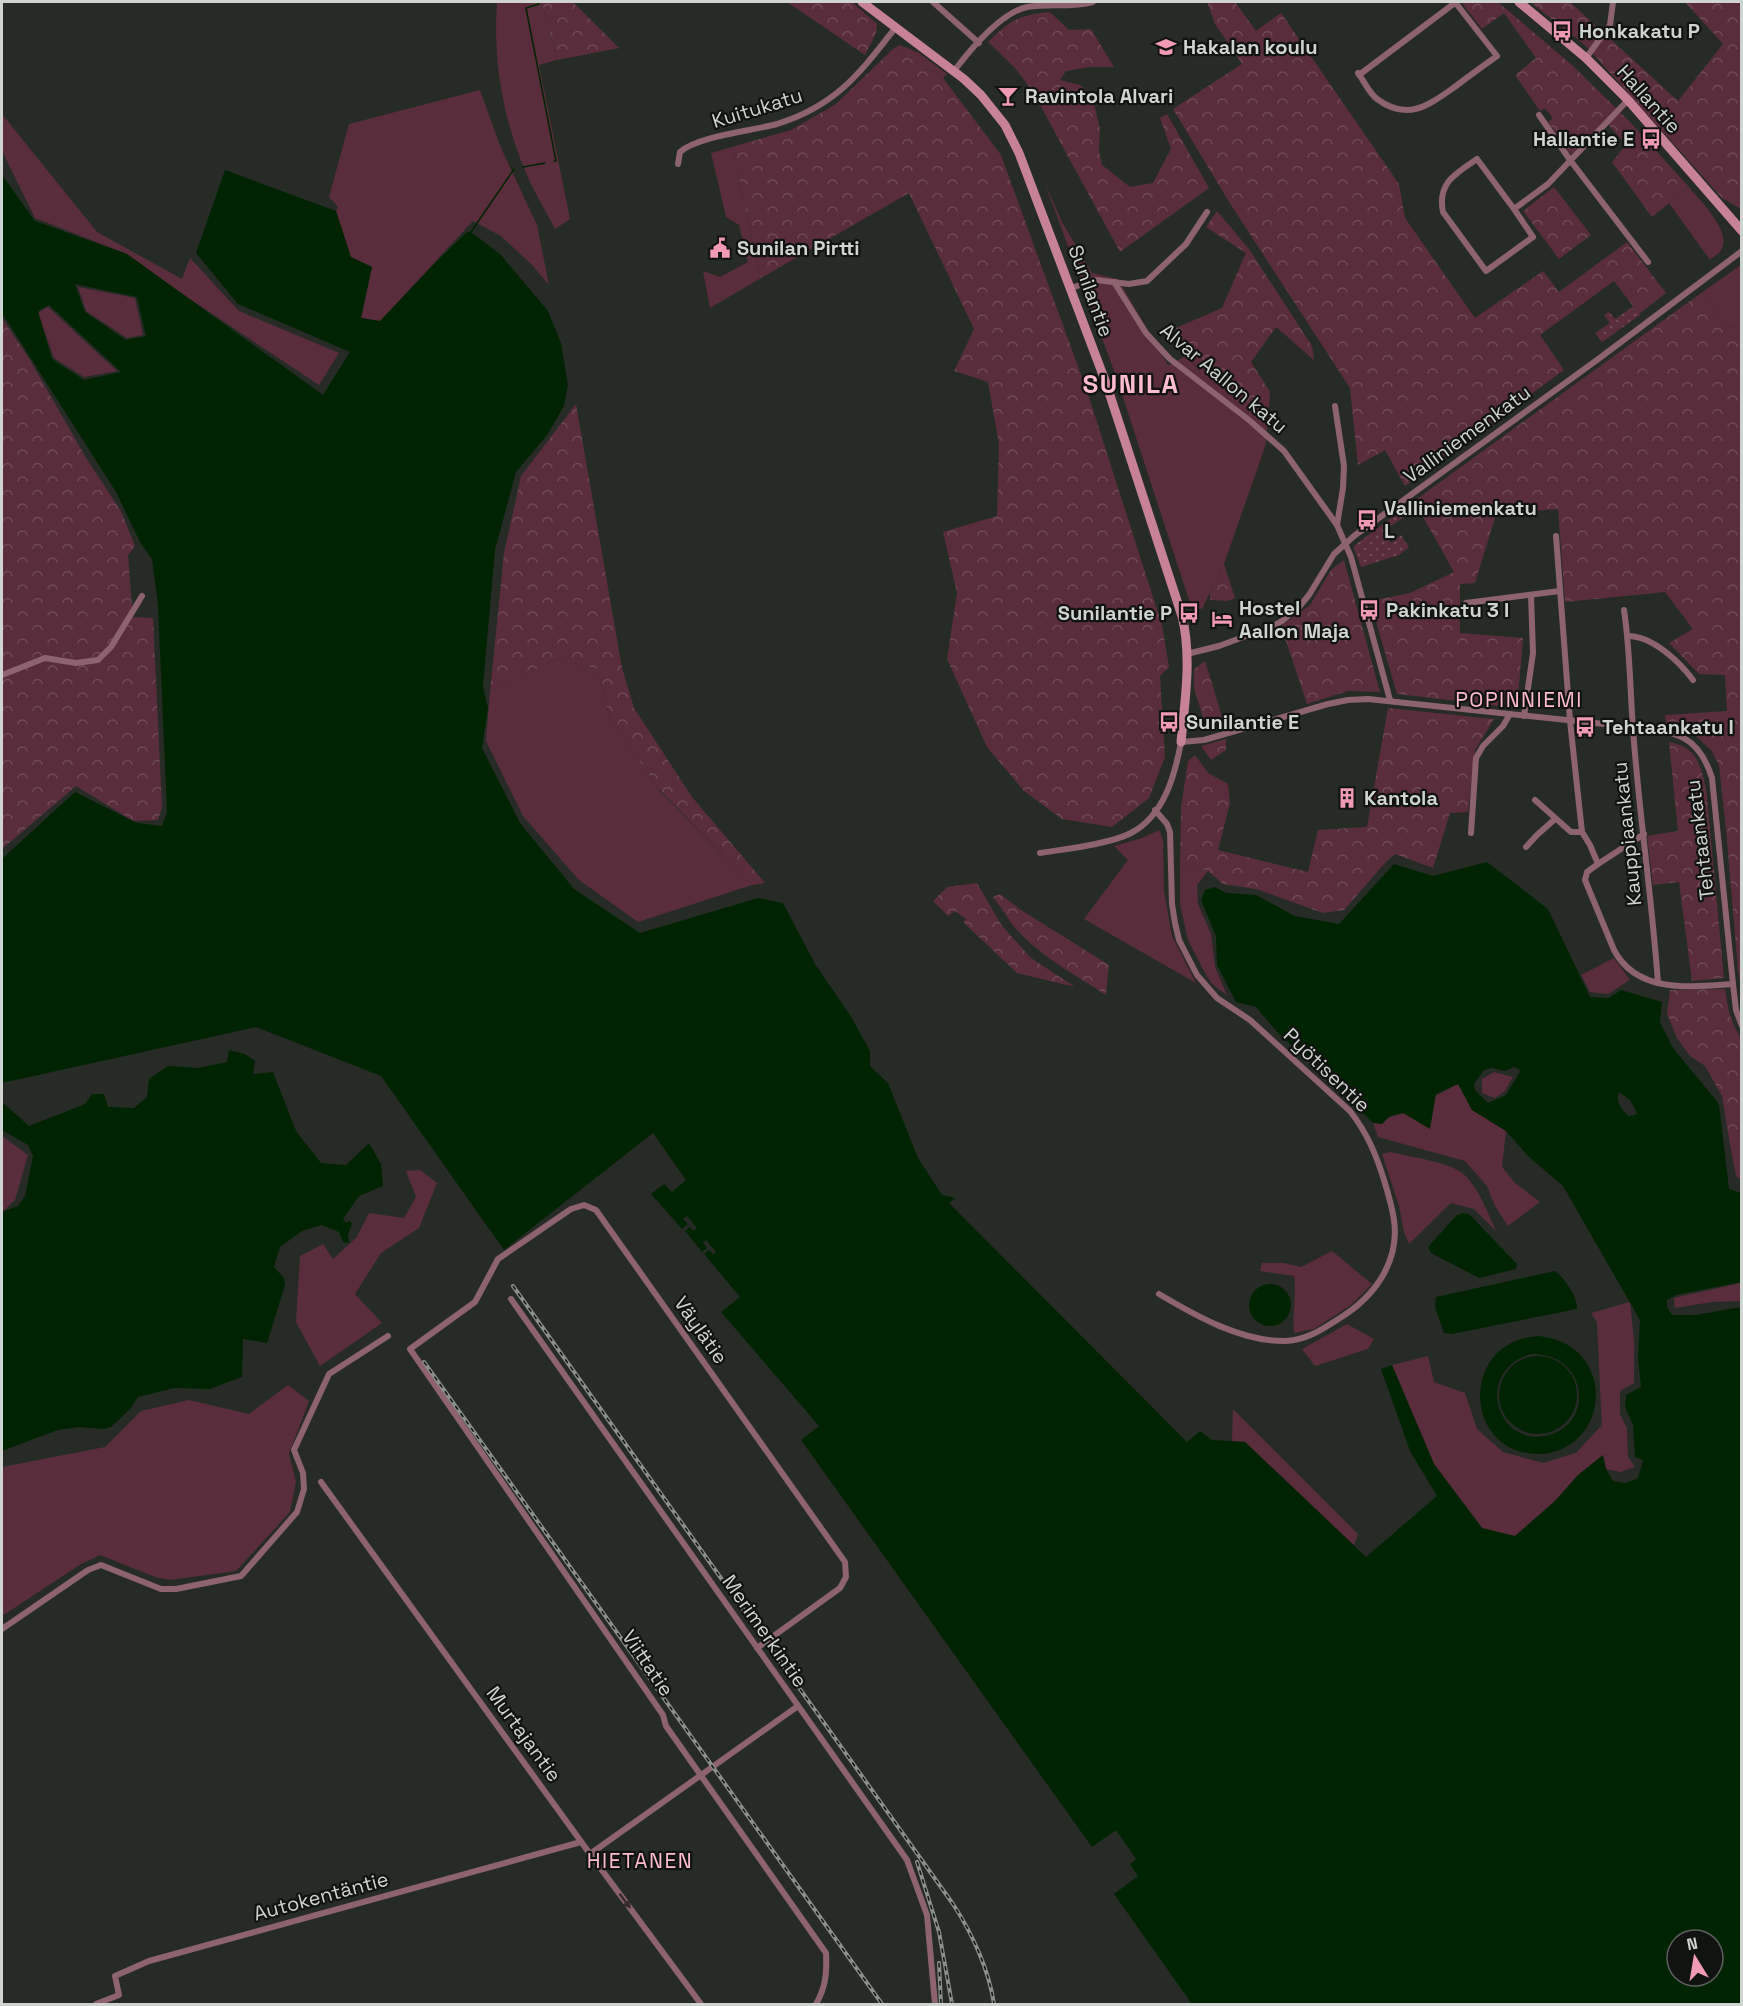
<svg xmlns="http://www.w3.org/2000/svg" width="1743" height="2006" viewBox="0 0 1743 2006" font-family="'Space Grotesk',sans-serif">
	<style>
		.grass { fill: #592d3c }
		.forest { fill: url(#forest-crowns) }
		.park { fill: url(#park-dots) }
		.water { fill: #002302; fill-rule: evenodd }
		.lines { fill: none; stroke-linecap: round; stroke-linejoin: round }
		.stream { stroke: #002302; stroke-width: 1.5 }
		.street { stroke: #8e6370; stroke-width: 6 }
		.secondary { stroke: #c78298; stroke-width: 9 }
		.rail-casing { stroke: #8b908a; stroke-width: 4 }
		.rail { stroke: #111310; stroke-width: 1.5; stroke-dasharray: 4.5; stroke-linecap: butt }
		.oneway { fill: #362b2d }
		.labels { text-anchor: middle; stroke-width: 4.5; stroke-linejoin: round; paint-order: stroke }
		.poi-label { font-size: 20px; font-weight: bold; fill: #d0d4d0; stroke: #111310; text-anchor: start }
		.street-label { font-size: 20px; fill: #d0d4d0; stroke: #111310 }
		.neighbourhood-label { font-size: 21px; letter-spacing: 1.5px; fill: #febcd0; stroke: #111310 }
		.district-label { font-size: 26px; font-weight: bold; letter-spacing: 1.5px; fill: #febcd0; stroke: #111310 }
	</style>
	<defs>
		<pattern id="forest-crowns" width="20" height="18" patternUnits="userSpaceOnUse" patternTransform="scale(1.5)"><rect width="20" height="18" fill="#592d3c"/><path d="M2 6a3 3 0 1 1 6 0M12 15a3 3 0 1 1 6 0" fill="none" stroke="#704b57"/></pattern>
		<pattern id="park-dots" width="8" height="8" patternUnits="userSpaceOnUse" patternTransform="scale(1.5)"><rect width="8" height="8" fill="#592d3c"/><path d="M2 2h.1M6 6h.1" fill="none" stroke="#704b57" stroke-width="1.8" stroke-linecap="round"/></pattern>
	</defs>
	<rect width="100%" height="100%" fill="#262c25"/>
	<g class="grass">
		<path d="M497,2H542L557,60L539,65L570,219L555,229C545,209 532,189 524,168C502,114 493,59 497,2Z"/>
		<polygon points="900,45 919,53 947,74 943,78 893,49"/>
		<polygon points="480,90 501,148 537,225 549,285 532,265 501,236 473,221 380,321 361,318 372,267 351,257 336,211 338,207 329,197 349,124"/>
		<polygon points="2,114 97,232 182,279 190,258 239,311 339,353 319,385 175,289 127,254 35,218 2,151"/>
		<polygon points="732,147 761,278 710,308 703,271 720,277 748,262 739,225 726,217 711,153"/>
		<polygon points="1044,181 1062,222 1092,273 1118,279 1168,365 1188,355 1201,376 1252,404 1266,444 1224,564 1202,609 1191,606 1117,379"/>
		<path d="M1689,187C1700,201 1733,232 1721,250C1719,254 1713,257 1710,260L1669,203Z"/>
		<polygon points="1741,265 1741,325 1729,328 1701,293"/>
		<polygon points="78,287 135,298 143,335 127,338 86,311"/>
		<polygon points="48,307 117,371 84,377 54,358 38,313"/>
		<polygon points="557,659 598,669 609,716 660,791 752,885 638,922 579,880 523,816 486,741 490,692"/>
		<polygon points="1159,830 1163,840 1164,891 1172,936 1196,983 1084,919 1128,860 1114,846 1142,838"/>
		<polygon points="1180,865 1208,871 1197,885 1198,904 1211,934 1215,967 1227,995 1213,985 1206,975 1188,940 1180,904"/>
		<polygon points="1614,958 1630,980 1608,994 1590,992 1581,975"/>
		<polygon points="1494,1072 1513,1077 1505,1091 1495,1098 1482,1093 1482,1079"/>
		<polygon points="1458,1084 1472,1110 1506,1131 1502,1167 1515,1183 1540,1202 1508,1226 1495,1206 1487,1186 1465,1161 1378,1137 1373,1123 1403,1113"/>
		<polygon points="2,1136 28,1155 15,1200 2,1212"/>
		<polygon points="1741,1144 1741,1180 1736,1176 1731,1150"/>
		<path d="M1390,1152C1407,1156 1447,1162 1461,1172C1476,1182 1489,1215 1496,1231L1474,1209L1451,1203L1409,1244L1404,1232L1399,1206L1382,1154Z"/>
		<polygon points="420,1170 437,1183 419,1228 381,1253 355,1294 382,1323 320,1366 296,1322 300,1256 323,1244 333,1259 357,1237 369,1213 404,1218 416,1197 406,1171"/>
		<path d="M1332,1251L1372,1284L1351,1305L1314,1329L1294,1333C1292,1314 1297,1295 1294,1276L1260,1271L1262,1263H1284L1301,1267Z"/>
		<polygon points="1741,1283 1741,1301 1712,1302 1675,1308 1674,1298"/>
		<polygon points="1630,1302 1634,1341 1634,1383 1620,1391 1620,1414 1627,1428 1628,1457 1635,1467 1620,1472 1606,1469 1603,1456 1578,1475 1555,1501 1515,1536 1483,1529 1434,1464 1392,1365 1428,1356 1434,1382 1465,1393 1477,1429 1503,1452 1543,1463 1576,1453 1601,1426 1602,1430 1597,1322 1591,1313"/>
		<polygon points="1347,1324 1374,1339 1368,1349 1315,1366 1302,1349"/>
		<polygon points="288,1385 309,1401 289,1454 296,1482 290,1512 236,1571 170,1580 155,1577 100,1555 81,1564 2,1616 2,1467 105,1447 141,1411 189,1400 249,1414"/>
		<polygon points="1233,1409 1358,1534 1354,1545 1245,1442 1232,1441"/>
	</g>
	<g class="forest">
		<polygon points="542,2 573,2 619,48 557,60"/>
		<polygon points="787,2 852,2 877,24 876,33 865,55"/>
		<polygon points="1207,2 1235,2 1256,31 1281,13 1399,184 1405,218 1475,318 1543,271 1559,292 1627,242 1666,293 1639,314 1614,281 1540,335 1564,370 1405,486 1385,450 1358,465 1350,388 1231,205 1173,109 1242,64 1215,24"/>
		<polygon points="1461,2 1498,2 1572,65 1630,122 1689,187 1652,217 1612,162 1626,145 1605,121 1571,155 1548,122 1553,118 1545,108 1540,111 1515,75 1536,58 1504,13 1482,29"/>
		<polygon points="1530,2 1570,2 1678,101 1723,44 1685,2 1741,2 1741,209 1722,198 1586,46"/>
		<path d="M1050,12L1069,30L1091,29L1114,67H1089L1066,71L1060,80L1080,85L1092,96L1100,129L1099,151L1102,165L1130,187L1153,183L1171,149L1160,118L1167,114L1209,188L1120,252L1033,92L1016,69L988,42C1010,20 1019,15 1050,12Z"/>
		<polygon points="893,49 943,78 1001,155 1087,391 1162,625 1169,667 1160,676 1165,757 1149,798 1112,827 1062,819 1024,791 987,747 947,659 957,593 943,532 997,516 999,444 988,382 954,371 974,329 909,193 761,278 732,147 791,130 836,104"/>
		<polygon points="1554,187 1591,235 1559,259 1523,211"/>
		<polygon points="1217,211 1249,249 1312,346 1314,360 1276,327 1251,362 1270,392 1266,444 1252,405 1201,376 1188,354 1176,328 1222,308 1246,253 1206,227"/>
		<polygon points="1701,293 1729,328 1741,325 1741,988 1738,970 1726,829 1719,765 1711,750 1696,736 1666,725 1665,715 1727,711 1725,675 1699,674 1669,643 1693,629 1665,592 1565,602 1558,509 1518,512 1498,508 1475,583 1460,584 1460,633 1523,638 1517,708 1397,694 1370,601 1410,593 1454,572 1414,501"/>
		<polygon points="2,318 30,360 86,458 121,511 135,546 128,555 133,617 153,618 162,807 158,820 133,821 76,786 2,849"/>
		<polygon points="576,404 622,668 634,708 692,797 765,883 752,885 658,788 609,716 598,669 557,659 490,692 504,553 521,476"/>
		<polygon points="1344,560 1380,692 1348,691 1307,704 1281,626 1310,605 1331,570"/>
		<polygon points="1224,564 1235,598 1228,601 1210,600 1210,593"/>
		<polygon points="1205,661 1225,726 1207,732 1194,687 1194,669"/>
		<polygon points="1388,708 1494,719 1475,750 1468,812 1450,813 1433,868 1395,854 1384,864 1344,910 1323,913 1256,889 1223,884 1208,871 1180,865 1181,807 1188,761 1195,755 1208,773 1228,784 1230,803 1218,850 1308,872 1318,830 1367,827"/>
		<polygon points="1226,739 1226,750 1211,760 1201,746"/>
		<path d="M1669,742C1697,747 1700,764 1706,788L1724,978L1692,981L1679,882L1653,885L1647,836L1678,831Z"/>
		<polygon points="977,883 1002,926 1031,958 1075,987 1017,973 963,922 966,919 955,911 948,916 933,901 947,887"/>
		<path d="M1000,894L1021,910L1109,965L1106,995C1074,974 1036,954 1012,924C1006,915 1000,906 993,897Z"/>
		<path d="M1725,989C1728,1008 1730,1023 1742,1039L1741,1144L1731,1150L1722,1096L1705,1066L1690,1056L1677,1038L1667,1014L1670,990Z"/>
	</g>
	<g class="park">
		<polygon points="1634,306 1640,315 1602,342 1595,333 1610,323 1604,315 1609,312 1615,319"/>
		<polygon points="1414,501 1418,508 1383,531 1391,543 1401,535 1409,547 1399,555 1361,567 1354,549 1355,545"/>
	</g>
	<g class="water">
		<path d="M225,170L336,211L351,257L372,267L361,318L380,321L440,258L467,232H471L500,254L548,311L561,343L568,385L564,406L547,435L516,472L495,550L483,686L488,708L482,748L520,823L574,889L640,933L758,898L783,903L815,964L850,1015L870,1051V1066L888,1083L918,1158L942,1195L955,1198L949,1203L1187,1442L1200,1431L1212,1440L1245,1442L1366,1557L1437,1496L1410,1451L1381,1369L1392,1365L1434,1464L1482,1528L1515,1536L1555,1501L1578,1475L1603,1455L1606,1469L1613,1481L1625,1483L1638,1478L1643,1460L1635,1457L1633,1425L1625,1407L1626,1395L1641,1387L1638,1357L1640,1320L1563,1186L1528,1156L1506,1131L1472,1110L1458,1084L1436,1094L1430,1129L1403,1113L1390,1116L1382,1124L1373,1123L1318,1069L1279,1034L1256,1007L1236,1002L1217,965L1216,936L1201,900L1205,890L1215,887L1226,893L1256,895L1295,916L1339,924L1394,864L1433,876L1487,862L1548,909L1590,997L1609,998L1621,990L1662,1002L1660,1022L1673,1048L1719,1104L1729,1189L1738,1192H1741V1282L1676,1295L1667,1300V1307L1672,1315H1696L1741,1307V2004H1192L1114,1894L1138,1876L1130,1864L1136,1859L1116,1830L1092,1847L801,1440L819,1426L721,1312L740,1297L704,1254L709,1250L713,1254L716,1252L706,1240L703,1243L707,1248L702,1252L685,1231L690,1227L693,1231L697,1228L687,1216L683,1219L688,1224L682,1229L651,1194L664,1184L672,1192L686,1180L653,1133L504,1250L381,1076L256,1027L2,1083V859L75,792L137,823L162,826L167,812L158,605L152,559L141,544L116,492L2,313V175L35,221L127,254L323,395L350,352L238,304L196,253ZM75,284L137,297L146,336L126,340L85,312ZM49,305L121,372L84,380L52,359L38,311ZM1514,1067L1519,1069L1520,1072L1506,1095L1488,1103L1475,1090L1474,1084L1484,1070L1492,1068L1505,1071ZM1619,1092L1630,1100L1637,1113L1635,1115L1629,1116C1622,1110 1615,1101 1619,1092ZM1677,1940H1713V1976H1677Z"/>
		<polygon points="229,1050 245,1054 255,1061 253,1074 273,1072 296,1131 321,1163 346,1165 369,1143 381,1164 383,1186 359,1196 343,1219 346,1223 349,1221 352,1223 348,1235 349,1243 343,1242 339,1232 321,1225 302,1231 280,1247 274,1267 284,1278 285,1285 267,1343 243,1339 242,1377 210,1389 174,1388 138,1397 130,1409 111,1427 103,1429 79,1427 58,1430 2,1451 2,1212 18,1206 25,1196 33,1156 28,1145 2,1130 2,1102 29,1126 85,1104 92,1094 104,1094 108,1107 134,1108 147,1097 149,1079 168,1066 198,1068 227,1062"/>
		<polygon points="1463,1213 1469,1214 1517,1264 1516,1269 1479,1278 1431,1253 1428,1247 1457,1215"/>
		<path d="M1555,1271C1565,1278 1578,1298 1577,1309L1452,1334L1444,1333L1435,1307L1436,1297Z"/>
		<circle cx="1270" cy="1305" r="21"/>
		<path d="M1540,1336C1549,1338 1557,1339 1566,1344C1600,1362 1606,1410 1579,1437C1568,1448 1554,1454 1538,1454C1462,1454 1459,1339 1540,1336ZM1531,1354C1590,1353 1595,1427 1545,1436C1495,1445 1475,1370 1531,1354Z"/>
		<circle cx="1538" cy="1395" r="39"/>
	</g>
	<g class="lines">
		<g class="stream">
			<polyline points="538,2 539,4 526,8 556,161 554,161"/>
			<polyline points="523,167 545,163"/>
			<polyline points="471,232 514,169"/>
		</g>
		<g class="street">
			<polyline points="933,2 979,43"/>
			<polyline points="1586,58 1610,25 1613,2"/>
			<path d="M954,71C970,50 1000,13 1027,7C1049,3 1071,8 1093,2"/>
			<path d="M1358,73C1364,81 1369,93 1377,99C1408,122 1429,105 1456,86C1469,76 1483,66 1497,56L1455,2"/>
			<polyline points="1359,75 1456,2"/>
			<polyline points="1539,115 1570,160 1648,262"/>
			<path d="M678,164L680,152C698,136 752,131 777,124C836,106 860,73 896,27"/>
			<path d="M1514,209L1477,159C1456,173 1437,183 1443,212L1486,271L1533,237L1514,209L1548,184L1628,100"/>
			<polyline points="1114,282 1146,333 1170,359 1249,420 1284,451 1337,525 1351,557 1390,700"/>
			<polyline points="1071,288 1096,280 1129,284 1147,281 1186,244 1207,212"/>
			<polyline points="1335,406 1344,466 1343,488 1337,525"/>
			<path d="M1556,536L1570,721L1582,832L1590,845L1598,864L1587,872L1585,880L1614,950C1637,994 1691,987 1733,984"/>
			<polyline points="1466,603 1560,591"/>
			<path d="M1624,610C1630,649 1630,689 1633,729C1639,814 1652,898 1658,983"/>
			<path d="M1628,636C1652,636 1679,661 1693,680"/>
			<polyline points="1187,654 1219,646 1273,626 1282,621 1299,607 1309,595 1334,554 1354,536 1597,360 1742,251"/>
			<polyline points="2,675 45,658 76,663 98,660 111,647 142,596"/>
			<polyline points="1524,716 1533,653 1531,595"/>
			<polyline points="1535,800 1571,832 1582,832"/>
			<path d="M1155,810L1167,824L1170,832L1172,904L1175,923L1179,940L1197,975L1217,998L1250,1020L1350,1111C1367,1133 1376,1154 1384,1180C1388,1193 1392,1206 1394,1220C1400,1262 1374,1297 1340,1318C1323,1329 1307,1340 1286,1341C1242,1342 1196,1316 1159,1294"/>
			<polyline points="1471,833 1476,758 1483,746 1503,726 1510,714"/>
			<polyline points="1526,847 1537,835 1555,819"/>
			<path d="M1040,853C1065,849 1110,844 1131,833C1164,816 1175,775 1181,742L1204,740L1328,704L1348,700L1368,699L1633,727C1674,732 1698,733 1712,778L1733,984L1736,1010L1742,1026"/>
			<polyline points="1598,864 1644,834"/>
			<polyline points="511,1299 907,1860 927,1915 935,2004"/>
			<polyline points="321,1482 590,1854 701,2004"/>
			<polyline points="2,1629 88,1570 101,1565 161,1589 176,1589 241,1576 297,1512 304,1489 303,1473 294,1450 329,1374 388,1336"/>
			<path d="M757,1648L840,1588L846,1577L845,1562L596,1210L584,1205L571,1209L498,1259L475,1302L410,1349L663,1715L666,1726L826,1953C827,1972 826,1987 816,2004"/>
			<polyline points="590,1854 798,1706"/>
			<polyline points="96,2004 119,1995 115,1976 149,1961 581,1842"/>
		</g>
		<g class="secondary">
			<path d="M862,2L964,79L981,95L1005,125L1019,153L1106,383L1182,616C1192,657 1185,700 1181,742"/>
			<polyline points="1519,2 1586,58 1628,100 1742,231"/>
		</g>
		<g class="rail-casing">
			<g id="rail">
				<path d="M513,1286L953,1904C972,1933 989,1970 994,2004"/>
				<polyline points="424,1362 882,2004"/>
				<polyline points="917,1862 939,1932 952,2004"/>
				<polyline points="939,1963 941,2004"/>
			</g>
		</g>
		<use href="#rail" class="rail"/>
	</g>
	<defs><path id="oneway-solid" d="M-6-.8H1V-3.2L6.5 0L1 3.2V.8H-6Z" transform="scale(1.5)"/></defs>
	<use class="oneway" href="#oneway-solid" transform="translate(625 1901) rotate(53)"/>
	<defs>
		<g id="bus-bare" transform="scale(1.62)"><path d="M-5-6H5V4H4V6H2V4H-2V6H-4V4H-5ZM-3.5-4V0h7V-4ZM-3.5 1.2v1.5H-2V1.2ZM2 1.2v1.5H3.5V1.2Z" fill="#f09ab5" stroke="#111310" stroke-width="2.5" paint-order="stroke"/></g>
		<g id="school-bare" transform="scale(1.62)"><path d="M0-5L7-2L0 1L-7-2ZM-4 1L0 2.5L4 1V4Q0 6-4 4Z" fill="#f09ab5" stroke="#111310" stroke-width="2.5" paint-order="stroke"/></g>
		<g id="bar-bare" transform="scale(1.62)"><path d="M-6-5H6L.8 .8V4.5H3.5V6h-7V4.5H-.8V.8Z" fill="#f09ab5" stroke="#111310" stroke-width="2.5" paint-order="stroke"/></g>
		<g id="civic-bare" transform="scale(1.62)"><path d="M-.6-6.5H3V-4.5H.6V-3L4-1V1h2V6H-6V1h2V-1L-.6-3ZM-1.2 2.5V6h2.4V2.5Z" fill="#f09ab5" stroke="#111310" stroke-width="2.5" paint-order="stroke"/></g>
		<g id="hotel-bare" transform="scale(1.62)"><path d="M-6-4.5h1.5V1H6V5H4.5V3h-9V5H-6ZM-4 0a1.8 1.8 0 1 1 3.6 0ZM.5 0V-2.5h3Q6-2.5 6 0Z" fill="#f09ab5" stroke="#111310" stroke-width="2.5" paint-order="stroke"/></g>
		<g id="building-bare" transform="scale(1.62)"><path d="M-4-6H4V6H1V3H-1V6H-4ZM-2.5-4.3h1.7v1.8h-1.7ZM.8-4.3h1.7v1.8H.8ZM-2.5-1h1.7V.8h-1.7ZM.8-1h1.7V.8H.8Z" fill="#f09ab5" stroke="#111310" stroke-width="2.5" paint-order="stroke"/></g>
	</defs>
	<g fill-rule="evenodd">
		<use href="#bus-bare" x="1562" y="31"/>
		<use href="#school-bare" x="1166" y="47"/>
		<use href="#bar-bare" x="1008" y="96"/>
		<use href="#bus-bare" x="1651" y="139"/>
		<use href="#civic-bare" x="720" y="248"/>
		<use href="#bus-bare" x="1367" y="520"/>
		<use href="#bus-bare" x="1369" y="610"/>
		<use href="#bus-bare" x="1189" y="613"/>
		<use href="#hotel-bare" x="1222" y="619"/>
		<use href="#bus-bare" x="1169" y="722"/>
		<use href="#bus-bare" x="1585" y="727"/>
		<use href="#building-bare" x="1347" y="798"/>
	</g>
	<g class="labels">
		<g class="poi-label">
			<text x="1579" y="38">Honkakatu P</text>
			<text x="1183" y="54">Hakalan koulu</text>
			<text x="1025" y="103">Ravintola Alvari</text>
			<text x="1634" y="146" text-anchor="end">Hallantie E</text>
			<text x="737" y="255">Sunilan Pirtti</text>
			<text x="1384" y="515">Valliniemenkatu<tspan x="1384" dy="23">L</tspan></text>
			<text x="1239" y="615">Hostel<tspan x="1239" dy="23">Aallon Maja</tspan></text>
			<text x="1386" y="617">Pakinkatu 3 I</text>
			<text x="1172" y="620" text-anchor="end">Sunilantie P</text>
			<text x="1186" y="729">Sunilantie E</text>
			<text x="1602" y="734">Tehtaankatu I</text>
			<text x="1364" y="805">Kantola</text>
		</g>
		<g class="street-label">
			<text transform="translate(1649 99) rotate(48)" y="7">Hallantie</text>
			<text transform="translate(757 108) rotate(-17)" y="7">Kuitukatu</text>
			<text transform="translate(1091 291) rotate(70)" y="7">Sunilantie</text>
			<text transform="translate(1224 378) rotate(40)" y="7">Alvar Aallon katu</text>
			<text transform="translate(1467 434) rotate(-36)" y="7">Valliniemenkatu</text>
			<text transform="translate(1627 834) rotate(-96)" y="7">Kauppiaankatu</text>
			<text transform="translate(1700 840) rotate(-97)" y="7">Tehtaankatu</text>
			<text transform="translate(1327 1070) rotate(44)" y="7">Pyötisentie</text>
			<text transform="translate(701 1330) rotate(55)" y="7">Väylätie</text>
			<text transform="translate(765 1631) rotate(55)" y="7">Merimerkintie</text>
			<text transform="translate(648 1663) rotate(56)" y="7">Viittatie</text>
			<text transform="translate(524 1734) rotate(54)" y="7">Murtajantie</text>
			<text transform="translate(321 1896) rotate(-15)" y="7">Autokentäntie</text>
		</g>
		<g class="neighbourhood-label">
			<text x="1519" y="707">POPINNIEMI</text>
			<text x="640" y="1868">HIETANEN</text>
		</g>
		<g class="district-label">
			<text x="1131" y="393">SUNILA</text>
		</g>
	</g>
	<rect width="1743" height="2006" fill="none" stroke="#d0d4d0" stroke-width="6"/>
	<g transform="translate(1695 1958) rotate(349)"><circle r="28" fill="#111310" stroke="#5d605d" stroke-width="1.5"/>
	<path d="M0-4.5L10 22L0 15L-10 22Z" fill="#f09ab5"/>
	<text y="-9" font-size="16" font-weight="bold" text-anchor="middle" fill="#d0d4d0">N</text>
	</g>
</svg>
